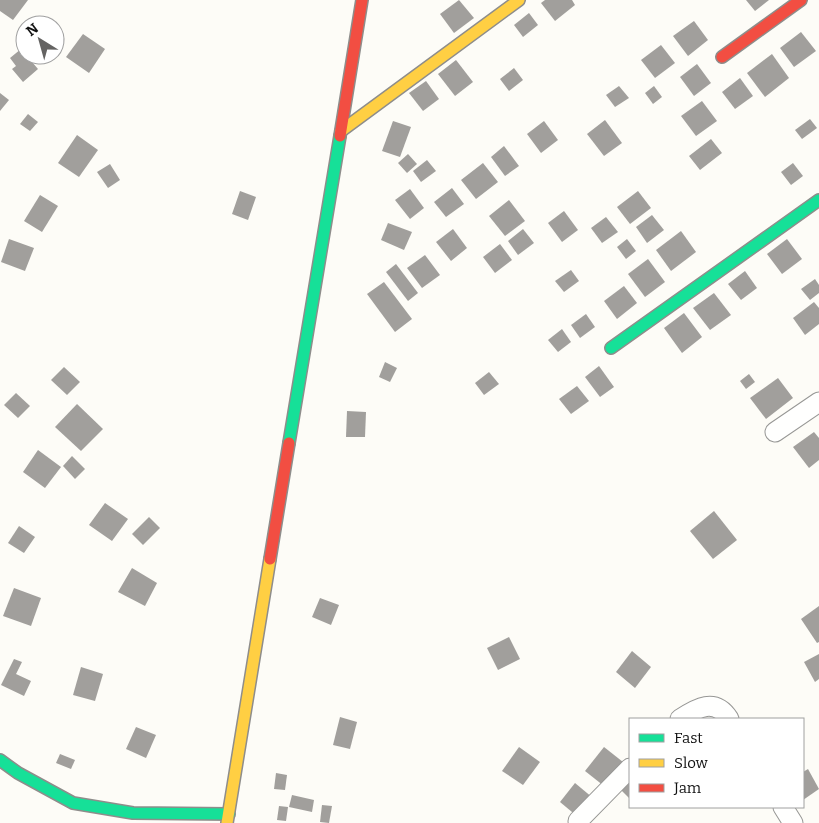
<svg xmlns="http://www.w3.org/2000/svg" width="819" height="823" viewBox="0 0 819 823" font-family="Bitter,serif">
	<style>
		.building { fill: #a19f9c }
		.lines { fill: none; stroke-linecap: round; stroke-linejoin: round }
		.street-casing { stroke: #979795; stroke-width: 21 }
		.fast-casing { stroke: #8e8d8b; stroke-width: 14 }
		.slow-casing { stroke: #8e8d8b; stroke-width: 14 }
		.jam-casing { stroke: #8e8d8b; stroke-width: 14 }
		.street { stroke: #fffffe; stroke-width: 19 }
		.fast { stroke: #16e098; stroke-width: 11 }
		.slow { stroke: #ffcf43; stroke-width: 11 }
		.jam { stroke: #f24e42; stroke-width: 11 }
	</style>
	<rect width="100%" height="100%" fill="#fdfcf7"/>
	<g class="building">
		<polygon points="0,0 28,0 13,20 0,11"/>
		<polygon points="459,0 474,18 454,33 440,14"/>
		<polygon points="545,0 572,0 575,5 555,21 541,3"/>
		<polygon points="746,0 769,0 755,11"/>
		<polygon points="529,13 538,25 523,37 514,25"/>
		<polygon points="694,21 708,40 688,56 673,36"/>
		<polygon points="801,32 816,51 794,67 780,48"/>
		<polygon points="83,34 105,49 89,73 66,57"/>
		<polygon points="661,45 675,63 655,78 641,60"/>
		<polygon points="21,49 38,69 23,82 12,69 16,66 10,58"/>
		<polygon points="772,54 789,78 765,97 747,73"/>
		<polygon points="456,60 473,82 455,96 438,74"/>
		<polygon points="697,64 711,83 694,96 680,77"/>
		<polygon points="514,68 523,80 509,91 500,79"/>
		<polygon points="740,78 753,96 735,109 722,92"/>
		<polygon points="426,81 439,99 423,111 409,93"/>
		<polygon points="619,86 629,98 615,107 606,95"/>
		<polygon points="654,86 662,97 653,104 645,93"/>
		<polygon points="0,93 9,100 0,111"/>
		<polygon points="702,101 717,121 696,136 681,116"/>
		<polygon points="28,114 38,122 30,131 20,124"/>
		<polygon points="810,119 817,128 802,139 795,130"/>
		<polygon points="605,120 622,143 604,156 587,134"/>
		<polygon points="393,121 411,127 400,157 382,151"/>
		<polygon points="544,121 558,140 541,153 527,134"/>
		<polygon points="77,135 98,150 79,177 58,163"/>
		<polygon points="711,139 722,153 700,170 689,156"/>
		<polygon points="504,146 519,166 505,176 491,157"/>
		<polygon points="408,154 417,164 407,173 398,163"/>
		<polygon points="427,160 436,171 421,182 413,171"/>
		<polygon points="483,163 498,182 476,199 461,180"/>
		<polygon points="793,163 803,176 791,185 781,172"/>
		<polygon points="110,164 120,180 108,188 97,172"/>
		<polygon points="452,188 464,204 446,217 434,202"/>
		<polygon points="410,189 424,208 410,219 395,200"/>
		<polygon points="240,191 256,197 248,220 232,214"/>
		<polygon points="638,191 651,208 630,224 617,207"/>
		<polygon points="40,195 58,206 42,232 24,221"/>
		<polygon points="509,200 525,221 505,236 489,216"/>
		<polygon points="564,211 578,230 562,242 548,223"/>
		<polygon points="652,215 664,230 647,243 636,227"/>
		<polygon points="606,217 618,232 602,243 591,228"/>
		<polygon points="388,223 412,232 404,250 381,240"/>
		<polygon points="453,229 467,248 451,261 436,242"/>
		<polygon points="523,229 534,243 518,255 508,241"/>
		<polygon points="681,231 696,252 671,271 656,250"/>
		<polygon points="9,239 34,248 25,271 1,262"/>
		<polygon points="627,239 636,251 626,259 617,247"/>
		<polygon points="787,239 802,259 782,274 767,254"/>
		<polygon points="500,244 512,260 495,273 483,257"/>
		<polygon points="425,255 440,275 422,288 407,268"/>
		<polygon points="648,259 665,282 645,297 628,274"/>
		<polygon points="396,264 418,293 408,301 386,272"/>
		<polygon points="571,270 579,281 564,292 555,281"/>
		<polygon points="745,271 757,288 741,300 728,284"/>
		<polygon points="815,279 819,285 819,293 810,300 801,289"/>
		<polygon points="384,282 412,319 395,332 367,294"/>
		<polygon points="624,286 637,303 617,319 604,301"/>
		<polygon points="714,293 731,315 710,330 693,308"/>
		<polygon points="814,302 819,308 819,324 805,335 793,318"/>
		<polygon points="684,313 702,337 682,353 664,328"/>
		<polygon points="586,314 595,327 580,338 571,325"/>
		<polygon points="562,329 571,342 558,352 548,340"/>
		<polygon points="385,362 397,368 390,382 379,377"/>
		<polygon points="599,366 614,387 600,397 585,377"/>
		<polygon points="64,367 80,382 67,395 51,380"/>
		<polygon points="489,372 499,384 484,395 475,383"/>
		<polygon points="749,374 755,382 746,389 740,381"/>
		<polygon points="778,378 793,398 766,419 750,398"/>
		<polygon points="577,386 589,401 571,414 559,399"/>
		<polygon points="16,393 30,406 18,418 4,405"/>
		<polygon points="77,404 103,429 81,451 55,427"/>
		<polygon points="347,411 366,412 365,437 346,437"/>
		<polygon points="814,432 819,438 819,460 809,468 793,447"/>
		<polygon points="38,450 61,467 45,488 23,472"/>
		<polygon points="72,456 85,469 75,479 63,466"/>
		<polygon points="105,503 128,519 112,541 89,525"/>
		<polygon points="714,511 737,540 713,559 690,531"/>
		<polygon points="149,517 160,528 143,545 132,534"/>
		<polygon points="19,526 35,537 24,553 8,543"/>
		<polygon points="132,568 157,583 145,606 118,592"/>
		<polygon points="14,588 41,598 31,626 3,616"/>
		<polygon points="320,598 339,605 331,625 312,617"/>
		<polygon points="819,606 819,642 817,643 801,619"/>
		<polygon points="509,637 520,659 498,670 487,648"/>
		<polygon points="632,651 651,667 635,688 616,672"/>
		<polygon points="819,654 819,679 815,682 804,662"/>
		<polygon points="14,659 22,662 16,674 31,681 24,696 1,685"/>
		<polygon points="81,667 103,674 95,701 73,695"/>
		<polygon points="340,717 357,722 350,749 333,745"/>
		<polygon points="136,727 156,735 146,758 126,749"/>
		<polygon points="519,747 540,762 523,785 502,771"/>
		<polygon points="604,747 623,762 604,786 585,771"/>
		<polygon points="60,754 75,760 71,769 56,763"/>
		<polygon points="808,769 819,789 803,800 803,772"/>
		<polygon points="276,773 287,775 285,790 274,789"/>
		<polygon points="630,779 630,799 620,789"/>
		<polygon points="575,783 593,798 578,817 560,802"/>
		<polygon points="292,795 314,800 312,812 289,807"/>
		<polygon points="322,805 332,806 329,823 320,822"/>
		<polygon points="279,806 288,807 286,821 277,820"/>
	</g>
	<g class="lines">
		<g class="street-casing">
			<g id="street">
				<polyline points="775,432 819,402"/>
				<path d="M680,719C697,708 715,697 729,719"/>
				<polyline points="783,807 793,823"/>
				<polyline points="578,821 630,768"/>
			</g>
		</g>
		<g class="fast-casing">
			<g id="fast">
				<polyline points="611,348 819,200"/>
				<polyline points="289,443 340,136"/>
				<polyline points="0,760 18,773 73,803 133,813 229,814"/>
			</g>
		</g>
		<g class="slow-casing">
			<g id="slow">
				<polyline points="341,131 519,0"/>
				<polyline points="227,823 270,559"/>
			</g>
		</g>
		<g class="jam-casing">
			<g id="jam">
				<polyline points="722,57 801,0"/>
				<polyline points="340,136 362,0"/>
				<polyline points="270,559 289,443"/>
			</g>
		</g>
		<use href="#street" class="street"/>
		<use href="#fast" class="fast"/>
		<use href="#slow" class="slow"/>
		<use href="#jam" class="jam"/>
	</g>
	<rect x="629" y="718" width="175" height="90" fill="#ffffff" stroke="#a0a0a0"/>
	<rect x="639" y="734" width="25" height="8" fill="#16e098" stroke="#a0a0a0"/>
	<text x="674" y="743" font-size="15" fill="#111111">Fast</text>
	<rect x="639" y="759" width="25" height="8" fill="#ffcf43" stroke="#a0a0a0"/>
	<text x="674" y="768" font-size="15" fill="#111111">Slow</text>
	<rect x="639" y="784" width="25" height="8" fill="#f24e42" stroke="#a0a0a0"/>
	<text x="674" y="793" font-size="15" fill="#111111">Jam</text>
	<g transform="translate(40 40) rotate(323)"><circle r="24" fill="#ffffff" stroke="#a0a0a0"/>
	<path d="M0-4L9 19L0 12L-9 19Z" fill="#646362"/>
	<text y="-8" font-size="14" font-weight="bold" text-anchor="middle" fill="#111111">N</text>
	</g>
</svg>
